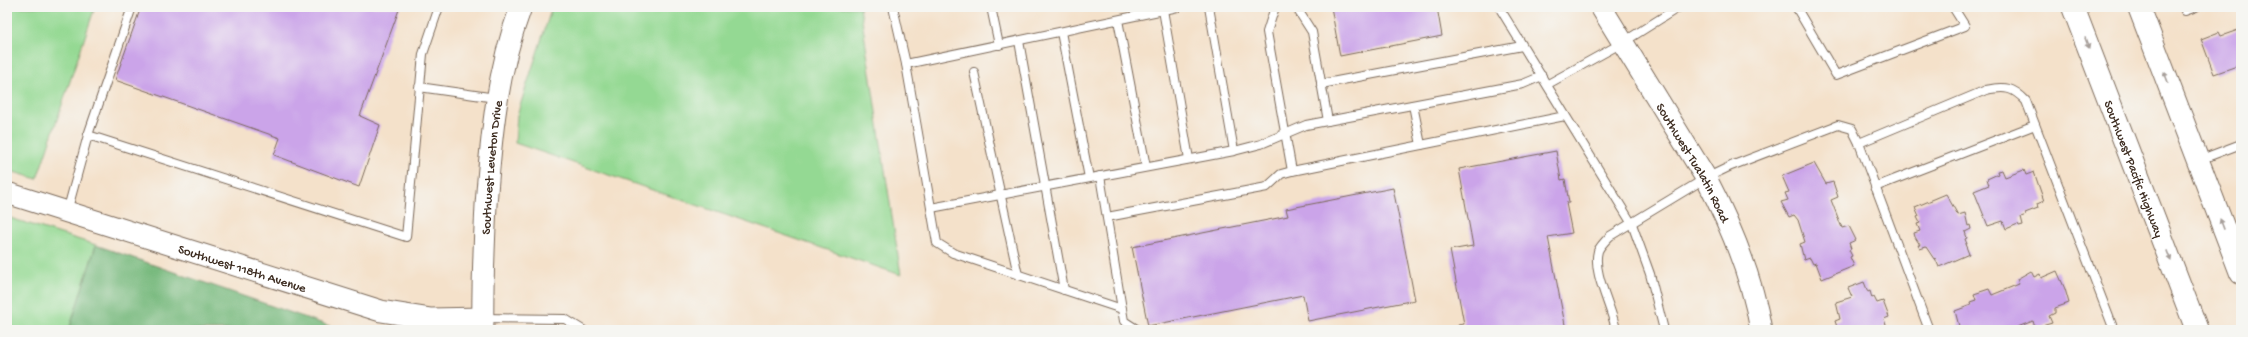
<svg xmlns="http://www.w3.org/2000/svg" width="2248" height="337" viewBox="0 0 2248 337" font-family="'Gochi Hand',sans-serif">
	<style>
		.green { fill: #94d993; stroke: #688258 }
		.forest { fill: #77b97d; stroke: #59724e }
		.building { fill: #cba4e9 }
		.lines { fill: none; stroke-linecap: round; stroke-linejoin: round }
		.lane-casing { stroke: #7c6a5a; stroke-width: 10 }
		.secondary-casing { stroke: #7c6a5a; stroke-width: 23 }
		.highway-casing { stroke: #7c6a5a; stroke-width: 24 }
		.lane { stroke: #fff; stroke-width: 8 }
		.secondary { stroke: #fff; stroke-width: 21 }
		.highway { stroke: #fff; stroke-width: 22 }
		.oneway { fill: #a79f9a }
		.labels { text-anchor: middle; stroke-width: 3.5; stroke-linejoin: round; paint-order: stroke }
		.street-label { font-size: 13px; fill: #3b2a1e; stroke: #f6f6f2 }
	</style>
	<rect width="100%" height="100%" fill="#f6f6f2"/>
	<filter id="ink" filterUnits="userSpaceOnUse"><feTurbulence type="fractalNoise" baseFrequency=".025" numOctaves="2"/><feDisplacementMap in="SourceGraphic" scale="8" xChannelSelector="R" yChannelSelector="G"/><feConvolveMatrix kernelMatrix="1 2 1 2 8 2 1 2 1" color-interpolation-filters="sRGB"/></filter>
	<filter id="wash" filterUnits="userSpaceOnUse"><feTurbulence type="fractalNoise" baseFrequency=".012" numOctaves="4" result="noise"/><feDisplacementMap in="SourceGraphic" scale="16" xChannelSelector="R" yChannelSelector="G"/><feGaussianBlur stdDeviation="0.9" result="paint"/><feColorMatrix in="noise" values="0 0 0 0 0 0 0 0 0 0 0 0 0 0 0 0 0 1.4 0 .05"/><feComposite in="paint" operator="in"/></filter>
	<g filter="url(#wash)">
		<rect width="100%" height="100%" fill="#f4e1ca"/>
		<g class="green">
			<polygon points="7,7 95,7 37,179 7,170"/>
			<polygon points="552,7 860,7 901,275 515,143 517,115"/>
			<polygon points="7,217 96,245 69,330 7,330"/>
		</g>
		<polygon class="forest" points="96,245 341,330 69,330"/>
		<g id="blocks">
			<g class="building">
				<polygon points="141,7 400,7 360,116 380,125 359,187 274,155 280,138 115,80"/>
				<polygon points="1331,7 1437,7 1442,36 1340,56"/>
				<polygon points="2241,29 2241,68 2240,65 2214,74 2201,39 2219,32 2221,36"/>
				<polygon points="1556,151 1561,180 1565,179 1569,203 1566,203 1572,233 1548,237 1566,330 1459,330 1458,325 1464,324 1450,250 1473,246 1459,169"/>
				<polygon points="1814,163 1826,184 1833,182 1838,197 1831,200 1842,228 1849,226 1856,240 1849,243 1851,249 1849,250 1852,256 1850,257 1854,266 1822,279 1816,263 1813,264 1810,258 1804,260 1800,244 1805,242 1798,220 1794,215 1789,217 1781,202 1788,200 1785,193 1789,192 1782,176"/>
				<polygon points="2002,170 2005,177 2024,170 2026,175 2034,172 2044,201 2037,204 2038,208 2025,213 2026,215 2021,217 2023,225 2019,226 2018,224 2006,229 2003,221 1988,226 1974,191 1989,185 1987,179 1998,174 1997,171"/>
				<polygon points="1393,188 1415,300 1308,321 1303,295 1148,326 1132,247 1288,216 1286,209"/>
				<polygon points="1946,194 1958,215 1965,213 1968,226 1970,225 1971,229 1965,232 1967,238 1965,239 1967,244 1965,244 1969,254 1939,267 1935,258 1934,259 1926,247 1920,249 1918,245 1920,245 1915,237 1914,233 1920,231 1917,224 1920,223 1917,217 1919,216 1915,207"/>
				<polygon points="2031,271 2034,277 2040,274 2041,278 2057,271 2065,289 2069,303 2055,308 2055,313 2049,316 2052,323 2035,328 2033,321 2010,330 1960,330 1955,311 1971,305 1970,302 1976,300 1974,294 1989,289 1992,295 2019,284 2017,279"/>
				<polygon points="1864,282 1868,292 1870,291 1872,298 1874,297 1877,303 1883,301 1889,317 1884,319 1886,325 1883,327 1884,330 1838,330 1835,321 1840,319 1836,302 1852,297 1848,288"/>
			</g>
		</g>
	</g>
	<g filter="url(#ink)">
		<use href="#blocks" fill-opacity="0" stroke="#7c6a5a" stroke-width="1"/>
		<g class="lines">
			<g class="lane-casing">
				<g id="lane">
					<polyline points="893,7 906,64 931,208 1234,151 1261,144 1306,125 1523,84 1542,76"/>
					<polyline points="991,7 999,45"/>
					<polyline points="1209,7 1234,151"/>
					<polyline points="1275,7 1267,32 1292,171"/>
					<polyline points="1296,7 1312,32 1328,121"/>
					<polyline points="1499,7 1632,224 1650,274 1664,330"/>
					<polyline points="1796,7 1836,75 1965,26 1953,7"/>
					<polyline points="1163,10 1189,159"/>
					<polyline points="2185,11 2196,7"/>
					<polyline points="1118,20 1146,167"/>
					<polyline points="1061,32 1089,178"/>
					<polyline points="1019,41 1064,290"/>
					<polyline points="906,64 1178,7"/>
					<polyline points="974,72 1018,275"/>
					<polyline points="1321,84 1522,46"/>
					<polyline points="1548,84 1622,43 1679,7"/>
					<polyline points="419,87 496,98"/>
					<polyline points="1413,105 1421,145"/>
					<polyline points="88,135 132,7"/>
					<polyline points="2199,160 2241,144"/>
					<polyline points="1100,176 1124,321 1138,330"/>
					<polyline points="1875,187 2035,125"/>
					<polyline points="931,208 937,243 953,253 1122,309"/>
					<polyline points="67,212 88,135 406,237 423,54 439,7"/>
					<polyline points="1107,217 1267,187 1281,174 1292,171 1565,116"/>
					<polyline points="483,318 565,319 583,330"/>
					<path d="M1616,330C1612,307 1592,273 1598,251C1600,246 1606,240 1610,236L1706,178L1731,166L1838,125L1852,129L1859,143"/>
					<path d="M1929,330L1859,143L1986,90C2005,86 2013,87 2026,101L2114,330"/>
				</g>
			</g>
			<g class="secondary-casing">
				<g id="secondary">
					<path id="s1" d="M1601,7L1706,178C1731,226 1752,276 1761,330"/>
					<path id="s2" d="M7,193L381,311L431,319L483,318"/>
					<path id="s3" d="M483,330C482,288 484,247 486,205C491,137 497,71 521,7"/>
				</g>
			</g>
			<g class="highway-casing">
				<g id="highway">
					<path id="s4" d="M2073,7L2197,330"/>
					<polyline points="2139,7 2241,273"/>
				</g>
			</g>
			<use href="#lane" class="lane"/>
			<use href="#secondary" class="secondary"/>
			<use href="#highway" class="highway"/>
		</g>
		<defs><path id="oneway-solid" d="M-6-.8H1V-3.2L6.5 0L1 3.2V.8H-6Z"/></defs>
		<g class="oneway">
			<use href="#oneway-solid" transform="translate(2087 43) rotate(69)"/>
			<use href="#oneway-solid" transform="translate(2166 77) rotate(-111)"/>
			<use href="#oneway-solid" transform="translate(2222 224) rotate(-111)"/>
			<use href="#oneway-solid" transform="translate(2169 256) rotate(69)"/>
		</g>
	</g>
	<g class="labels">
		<g class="street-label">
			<text dy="5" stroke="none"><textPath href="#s1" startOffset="181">Southwest Tualatin Road</textPath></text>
			<text dy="5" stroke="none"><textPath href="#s3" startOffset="163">Southwest Leveton Drive</textPath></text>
			<text dy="5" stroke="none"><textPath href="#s4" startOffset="173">Southwest Pacific Highway</textPath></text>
			<text dy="5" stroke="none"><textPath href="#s2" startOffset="247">Southwest 118th Avenue</textPath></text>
		</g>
	</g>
	<rect width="2248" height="337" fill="none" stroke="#f6f6f2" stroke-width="24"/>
</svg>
